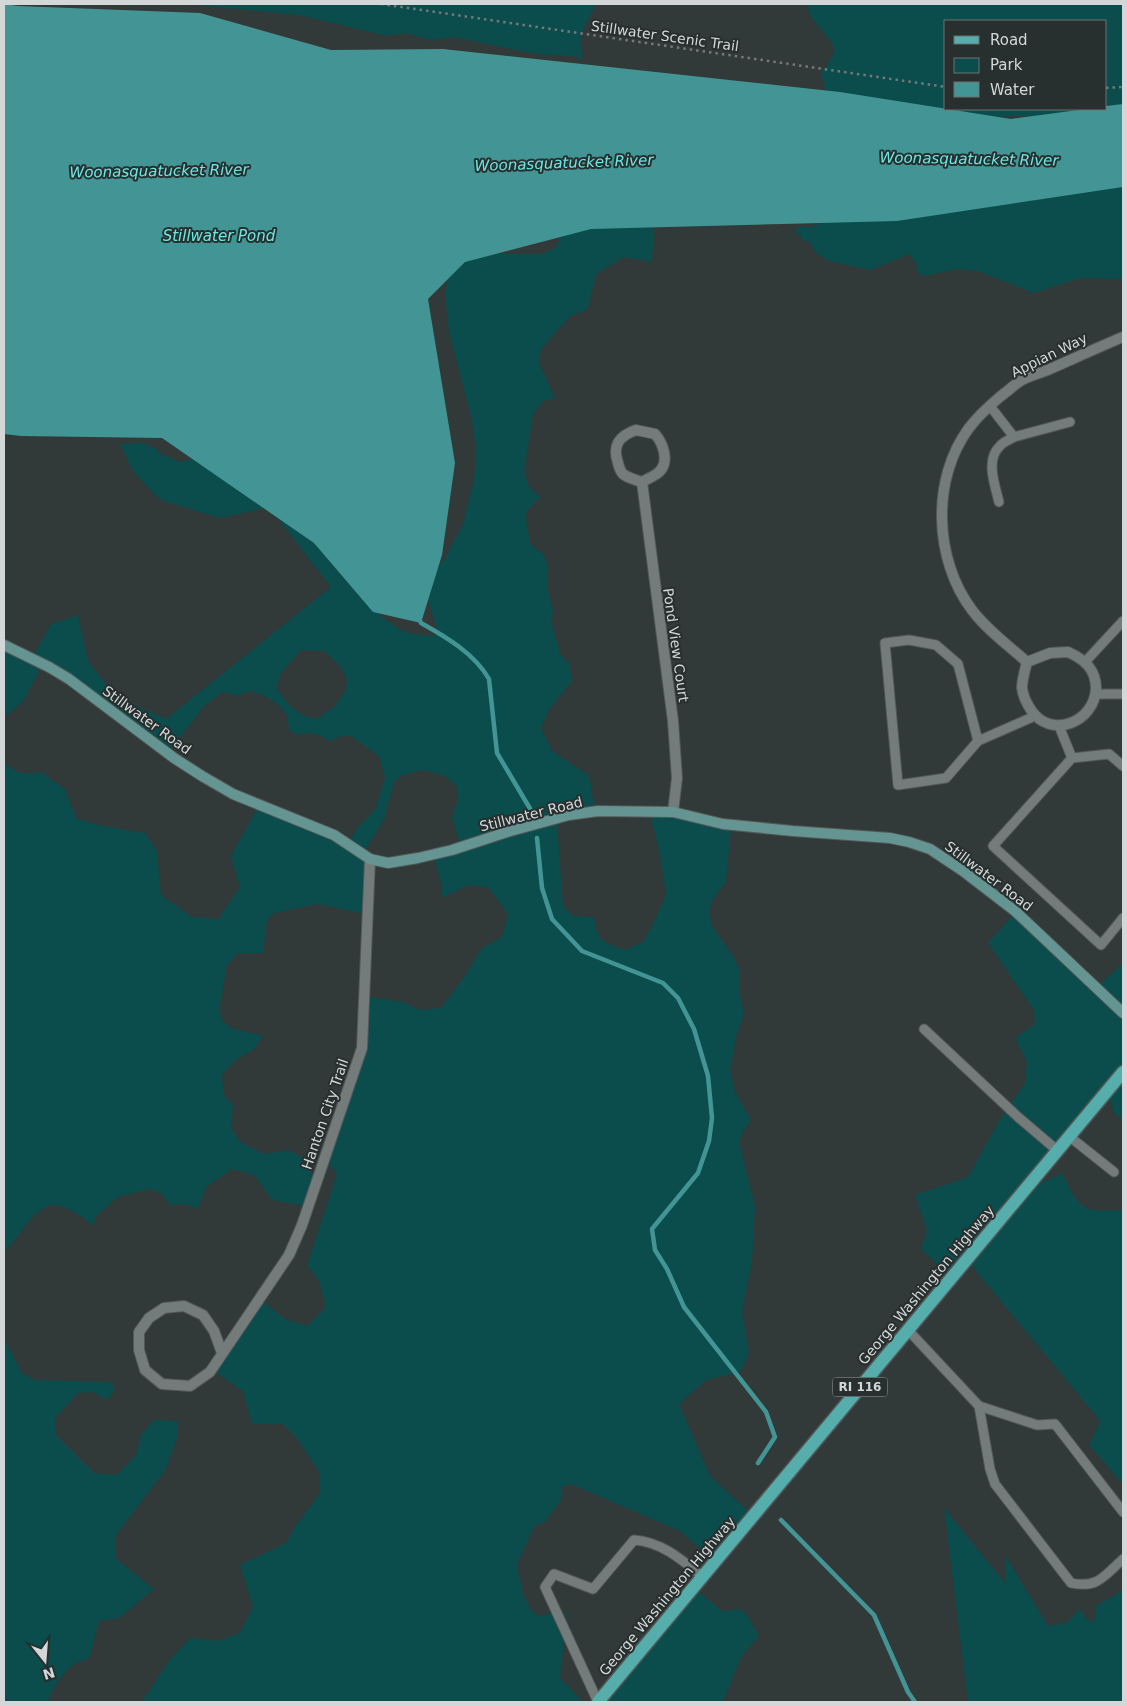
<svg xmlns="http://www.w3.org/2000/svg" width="1127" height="1706" viewBox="0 0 1127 1706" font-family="'DejaVu Sans',sans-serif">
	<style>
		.green { fill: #0a4d4c; fill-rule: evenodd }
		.water { fill: #429594 }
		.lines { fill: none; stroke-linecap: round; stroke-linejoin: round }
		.stream { stroke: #429594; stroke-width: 4.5 }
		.lane-casing { stroke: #525857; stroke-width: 11 }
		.street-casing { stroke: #525857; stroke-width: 12 }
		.secondary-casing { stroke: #525857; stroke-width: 12 }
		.primary-casing { stroke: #525857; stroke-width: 15 }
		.path { stroke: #747979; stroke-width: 2.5; stroke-dasharray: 2.5 4; stroke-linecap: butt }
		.lane { stroke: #737c7b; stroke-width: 9 }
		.street { stroke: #737c7b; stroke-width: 10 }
		.secondary { stroke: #649593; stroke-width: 10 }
		.primary { stroke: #55adac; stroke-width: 12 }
		.labels { text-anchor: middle; stroke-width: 4; stroke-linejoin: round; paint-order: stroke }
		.shield { fill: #282f2f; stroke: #a0a5a5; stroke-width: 1 }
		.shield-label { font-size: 12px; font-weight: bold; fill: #d3d7d7 }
		.street-label { font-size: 14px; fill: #d3d7d7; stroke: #282f2f }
		.water-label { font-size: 15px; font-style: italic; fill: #6be7e4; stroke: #282f2f }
	</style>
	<rect width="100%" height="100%" fill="#323939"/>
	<g class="green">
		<path d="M185,4H596C585,27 576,33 583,59L572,56L536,54L453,37L431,40L405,33L387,36L299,15Z"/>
		<path d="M807,4H1123V110L1077,116H1011L963,121L826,92L821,72L826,67L835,51L830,40L810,16ZM946,21H1106V109H946Z"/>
		<polygon points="1123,175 1123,279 1081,278 1034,293 978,271 957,269 924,276 915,271 918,266 909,254 870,270 829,261 816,253 810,242 802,240 799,233 789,235 797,231 797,227 811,227 831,220"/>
		<path d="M587,218L654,229L652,262L624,257L596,274L588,307L584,311L570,316L541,349L539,363L555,398L543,401L533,414L524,472L529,487L540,497L525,513L530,544L543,554L548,565V591L553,611L551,620L560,654L569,663L572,681L550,708L541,728L552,751L585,773L586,772L590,779L595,814L557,822L563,906L573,916L594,917C597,942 603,942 625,950L643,942L652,926L666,895L660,855L650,814L675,813L731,828L726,882L712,900L709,912L712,926L735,959L740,972V995L744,1014L737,1033L730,1071L735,1092L751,1120L743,1131L739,1142L755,1206L752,1261L742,1312L749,1353L740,1372L706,1380L679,1404L710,1476L750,1513L712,1559L680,1531L571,1484L562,1487L561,1500L544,1523L535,1525L517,1564L523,1594L531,1610L538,1616L557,1612L567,1614L560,1678L583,1702H142L170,1659L190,1638L218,1641L240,1633L253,1607L240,1565L286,1543L295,1527L320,1493V1473L296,1437L283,1424H252L243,1391L209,1368L261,1300L285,1319L307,1326L326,1307L319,1281L307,1265L337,1174L326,1160L363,1051L369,997L403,1002L420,1010L441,1008L464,977L481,949L502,937L508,914L489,888L469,885L441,898L442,888L434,857L461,848L452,817L458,799L456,785L443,775L422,770L401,776L394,782L384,819L363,854L372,862L366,914L317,904L274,913L267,920L263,953H238L227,965L220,1005L221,1020L233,1029L263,1036L254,1049L234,1061L222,1075L224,1095L233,1105L231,1128L240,1142L264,1154L288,1150L307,1160L317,1186L309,1207L272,1200L254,1175L232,1169L206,1187L198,1209L185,1204L170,1205L161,1193L149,1189L118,1197L97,1215L93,1226C82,1215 66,1206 51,1204L34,1215L4,1253V762C16,774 24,775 40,772L65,789L76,818L98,825L145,833L157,851L161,895L192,917L218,919L240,887L231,856L258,807L348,844L358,827L375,810L385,778L379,756L351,736H341L331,741C318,734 311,731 297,735L289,730C288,725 289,718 286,714C278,701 262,694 248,691L238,696L223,692L204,706L168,753L67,679L41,667L24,700L4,718V648L31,660L51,624L78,615L88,661L115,696L166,719L331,587L269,507L220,518L164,501L157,497L133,471L120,444L143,443L157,449L160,454L181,462L214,454L294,498L379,614C400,632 411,637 439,635L429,604L427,582L445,558L463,524L474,479L476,449L471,416L449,333L445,292L448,279L461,263L489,254H541L555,248L570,222ZM301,650L324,651L340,666L347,679L346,690L334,707L317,719C296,716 288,704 276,688L281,673Z"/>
		<path d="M1014,914L1096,988L1123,963V1120L1114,1113L1107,1088L1021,1193L1062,1173C1081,1211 1081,1212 1123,1210V1484L1089,1445L1100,1422L1098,1418L975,1270L976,1268L967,1264L950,1276L921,1249L927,1231L915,1195L968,1177L999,1121L1025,1083L1027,1062L1015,1038L1035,1024L1034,1010L988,943Z"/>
		<path d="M4,1338L22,1373L35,1380L107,1382L114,1384V1392L107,1400L93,1392L78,1393L55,1418L56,1435L94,1473L117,1475L136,1455L141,1435L154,1420L177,1421L178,1435L166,1469L116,1535V1559L154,1589L119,1618L99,1621L90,1656C85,1662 81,1660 76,1663C66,1668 49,1692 49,1702H4Z"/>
		<polygon points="944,1508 1005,1583 1005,1555 1048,1626 1066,1623 1080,1609 1087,1620 1096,1621 1095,1606 1117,1594 1123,1588 1123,1702 968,1702"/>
		<polygon points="693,1587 722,1611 741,1609 747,1615 759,1636 742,1655 723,1702 595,1702"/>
	</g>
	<polygon class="water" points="4,4 18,6 200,13 331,50 443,49 840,92 1011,119 1086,109 1106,109 1106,106 1123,104 1123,187 897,221 591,229 465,262 428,299 455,463 442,555 421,623 373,612 314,543 162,438 21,436 4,434"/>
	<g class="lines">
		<g class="stream">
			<path d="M419,618L421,623C446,637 474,653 489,679L497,753L535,817"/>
			<polyline points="537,838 542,888 552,919 582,951 663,983 678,998 694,1029 708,1076 712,1118 709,1141 698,1173 652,1229 655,1250 667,1269 684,1307 766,1412 775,1437 758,1463"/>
			<polyline points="781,1520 874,1615 908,1692 915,1702"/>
		</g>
		<g class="lane-casing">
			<g id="lane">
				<polyline points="990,406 1014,437 1070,422"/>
				<path d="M999,502C995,485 985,460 1000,446C1003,442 1009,440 1014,437"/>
				<polyline points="1085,662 1123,621"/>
				<polyline points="1096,694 1123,694"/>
				<polyline points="1059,726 1072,758"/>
				<polyline points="978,741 946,778 898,785 885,643 909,640 936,645 958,664 978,741 1035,716"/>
				<polyline points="1123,766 1109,754 1072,758 993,846 1101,945 1123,918"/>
				<polyline points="924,1029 1018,1117 1058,1151"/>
				<polyline points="1070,1137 1114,1172"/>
				<polyline points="908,1330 979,1406 1037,1425 1055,1424 1123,1512"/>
				<path d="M979,1406L990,1469L995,1484L1071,1583C1098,1589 1105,1575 1123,1559"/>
				<path d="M598,1702L545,1587L554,1574L593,1589L634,1540C662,1542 682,1560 703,1577"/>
			</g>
		</g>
		<g class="street-casing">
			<g id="street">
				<path d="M636,430L655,434C663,443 670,462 659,472C655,476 647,479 642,482C636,480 628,478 623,474C620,471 619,467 618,463C612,445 619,436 636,430Z"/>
				<polyline points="642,482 673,721 677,778 673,812"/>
				<path d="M1068,652C1084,659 1096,669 1096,688C1095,722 1051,740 1031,710C1027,704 1023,696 1022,688C1022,680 1025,670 1027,662L1050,653Z"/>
				<path d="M1027,662C1009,646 987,630 972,610C934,560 931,479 969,428C978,416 989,406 1001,396C1008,391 1015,384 1022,380C1031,375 1041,373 1050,369C1075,358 1099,347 1123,337"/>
				<polyline points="222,1353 214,1331 203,1315 184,1306 164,1308 149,1318 139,1332 139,1350 145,1370 162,1384 190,1386 210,1372 289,1255 302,1225 362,1048 370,859"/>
			</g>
		</g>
		<g class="secondary-casing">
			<polyline id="secondary" points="4,645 49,667 69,679 174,758 202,776 233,794 334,835 370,859 388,863 418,858 452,850 507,832 569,815 598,811 673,812 723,824 793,831 890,838 909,842 930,849 963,871 1015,911 1123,1013"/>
		</g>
		<g class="primary-casing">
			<polyline id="primary" points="598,1702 1123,1072"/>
		</g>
		<g class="path">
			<polyline points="381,4 946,87"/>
			<polyline points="1106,88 1123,87"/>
		</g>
		<use href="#lane" class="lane"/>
		<use href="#street" class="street"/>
		<use href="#secondary" class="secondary"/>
		<use href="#primary" class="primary"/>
	</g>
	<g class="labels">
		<rect class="shield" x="832.5" y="1377.5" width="55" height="19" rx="4"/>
		<g class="shield-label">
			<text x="860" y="1391">RI 116</text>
		</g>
		<g class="street-label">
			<text transform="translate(665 36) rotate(8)" y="5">Stillwater Scenic Trail</text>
			<text transform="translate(1049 355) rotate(-26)" y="5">Appian Way</text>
			<text transform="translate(676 645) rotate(82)" y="5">Pond View Court</text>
			<text transform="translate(147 720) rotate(36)" y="5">Stillwater Road</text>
			<text transform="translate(531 814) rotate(-14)" y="5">Stillwater Road</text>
			<text transform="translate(989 876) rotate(37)" y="5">Stillwater Road</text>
			<text transform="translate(325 1114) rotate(-71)" y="5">Hanton City Trail</text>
			<text transform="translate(926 1285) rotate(-50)" y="5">George Washington Highway</text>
			<text transform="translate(667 1596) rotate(-50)" y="5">George Washington Highway</text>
		</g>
		<g class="water-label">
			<text transform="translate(969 159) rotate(1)" y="5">Woonasquatucket River</text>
			<text transform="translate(564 163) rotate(-2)" y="5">Woonasquatucket River</text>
			<text transform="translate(159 171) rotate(-1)" y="5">Woonasquatucket River</text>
			<text x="219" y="241">Stillwater Pond</text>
		</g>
	</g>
	<rect width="1127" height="1706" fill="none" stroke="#d3d7d7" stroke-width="10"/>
	<rect x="944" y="20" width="162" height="90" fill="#282f2f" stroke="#6c7272"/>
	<rect x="954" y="36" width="25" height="8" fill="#55adac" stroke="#6c7272"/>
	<text x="990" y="45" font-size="15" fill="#d3d7d7">Road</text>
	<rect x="954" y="58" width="25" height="15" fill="#0a4d4c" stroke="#6c7272"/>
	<text x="990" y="70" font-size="15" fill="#d3d7d7">Park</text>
	<rect x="954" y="82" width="25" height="15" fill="#429594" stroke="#6c7272"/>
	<text x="990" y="95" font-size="15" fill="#d3d7d7">Water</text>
	<g transform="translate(45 1661) rotate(163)" stroke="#282f2f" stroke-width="4" paint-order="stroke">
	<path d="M0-4L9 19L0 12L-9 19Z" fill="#d3d7d7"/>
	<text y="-8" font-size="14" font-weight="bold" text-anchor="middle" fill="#d3d7d7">N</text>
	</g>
</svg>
